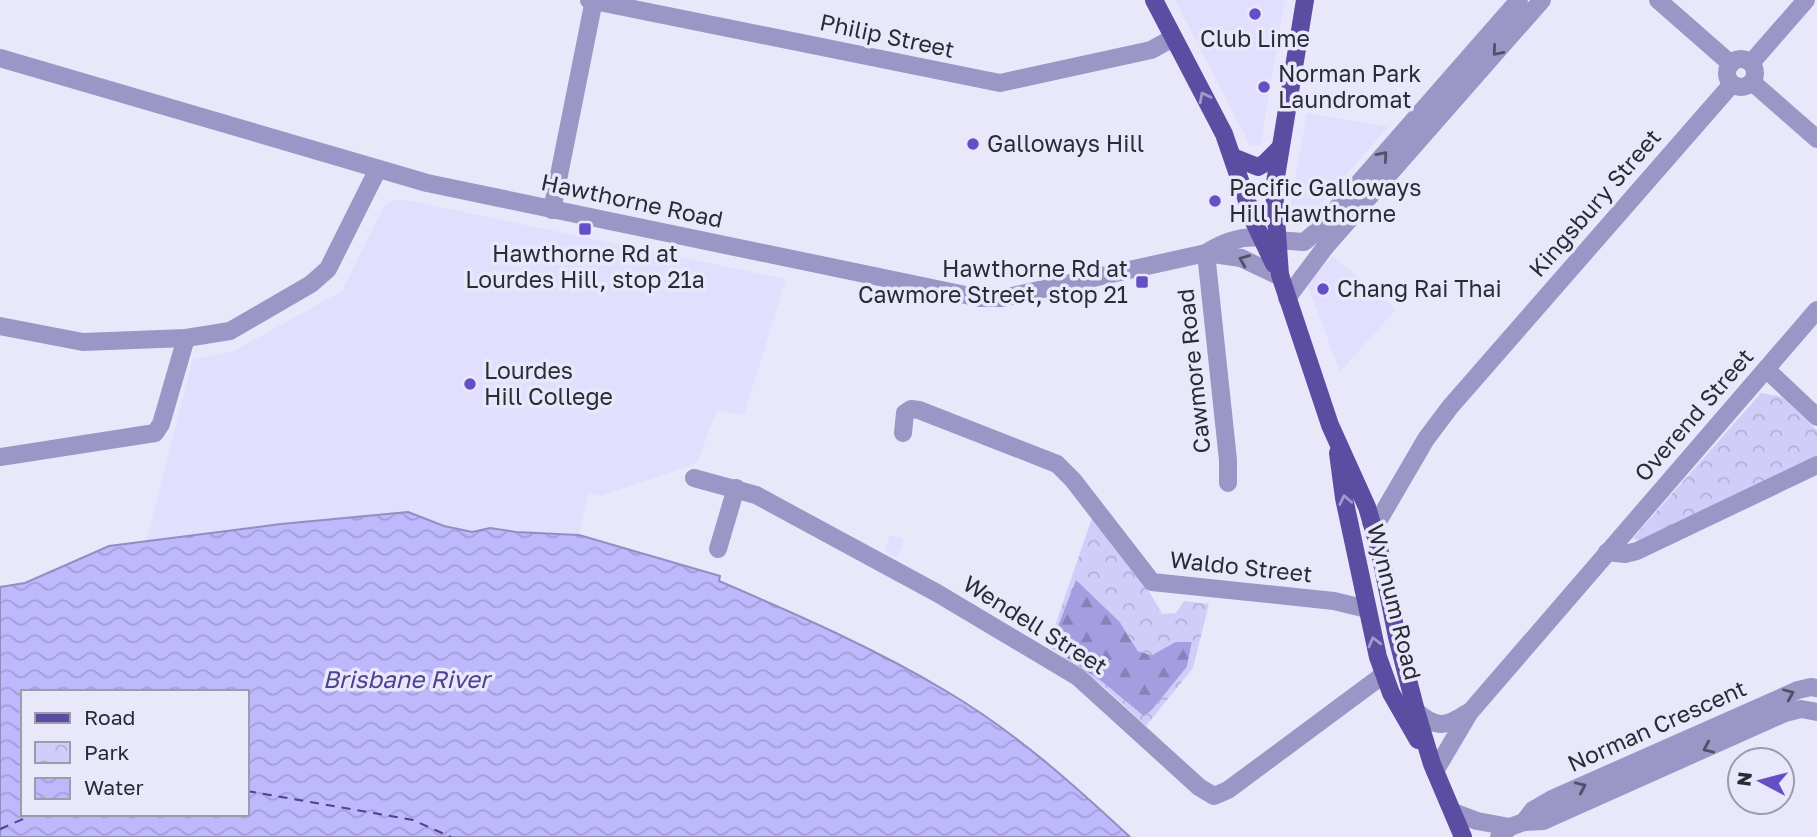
<svg xmlns="http://www.w3.org/2000/svg" width="1817" height="837" viewBox="0 0 1817 837" font-family="'Golos Text',sans-serif">
	<style>
		.built { fill: #e1dffd }
		.forest { fill: url(#forest-firs) }
		.park { fill: url(#park-crowns); fill-rule: evenodd }
		.water { fill: url(#water-waves); stroke: #928ec1; stroke-width: 2; fill-rule: evenodd }
		.lines { fill: none; stroke-linecap: round; stroke-linejoin: round }
		.ferry { stroke: #4e4190; stroke-width: 2; stroke-dasharray: 9 7; stroke-linecap: butt }
		.minor { stroke: #9a96c6; stroke-width: 18 }
		.major { stroke: #5b4da2; stroke-width: 18 }
		.oneway { stroke: #525068 }
		.oneway2 { stroke: #a29ace }
		.poi-dot { fill: #664ec7; stroke: #e9e8fb; stroke-width: 2.5 }
		.labels { text-anchor: middle; stroke-width: 7; stroke-linejoin: round; paint-order: stroke }
		.street-label { font-size: 23px; fill: #2b2b36; stroke: #e9e8fb }
		.poi-label { font-size: 23px; fill: #2b2b36; stroke: #e9e8fb; text-anchor: start }
		.water-label { font-size: 24px; font-style: italic; fill: #4e4190; stroke: #e9e8fb }
	</style>
	<defs>
		<pattern id="forest-firs" width="22" height="20" patternUnits="userSpaceOnUse" patternTransform="scale(1.75)"><rect width="22" height="20" fill="#a49ee1"/><path d="M5 1l3.5 6h-7zM16 11l3.5 6h-7z" fill="#8681b7"/></pattern>
		<pattern id="park-crowns" width="20" height="18" patternUnits="userSpaceOnUse" patternTransform="scale(1.75)"><rect width="20" height="18" fill="#d0cdf9"/><path d="M2 6a3 3 0 1 1 6 0M12 15a3 3 0 1 1 6 0" fill="none" stroke="#b3b0d6"/></pattern>
		<pattern id="water-waves" width="16" height="10" patternUnits="userSpaceOnUse" patternTransform="scale(1.75)"><rect width="16" height="10" fill="#beb8fc"/><path d="M0 5q4-4 8 0t8 0" fill="none" stroke="#a39ed9"/></pattern>
	</defs>
	<rect width="100%" height="100%" fill="#e9e8fb"/>
	<g class="built">
		<polygon points="1175,0 1285,0 1260,146 1250,145"/>
		<polygon points="1307,113 1388,127 1303,224 1288,217"/>
		<polygon points="393,200 406,200 786,279 744,415 717,410 697,463 601,496 588,493 579,535 516,532 490,528 472,532 444,526 408,512 281,524 146,541 193,359 234,351 342,291 384,206"/>
		<polygon points="1333,256 1396,309 1340,372 1307,283"/>
		<polygon points="890,535 904,539 897,558 885,551"/>
	</g>
	<polygon class="forest" points="1076,579 1120,622 1138,651 1152,655 1175,642 1192,642 1187,667 1152,710 1143,717 1105,684 1050,646"/>
	<g class="park">
		<polygon points="1761,393 1782,397 1817,430 1817,459 1640,541 1633,538"/>
		<path d="M1092,518L1145,584L1162,614L1176,613L1184,601L1209,604L1193,668L1146,726L1103,686L1048,646ZM1076,580L1120,622L1138,651L1152,655L1175,642H1192L1187,667L1152,710L1144,716L1105,684L1050,646Z"/>
	</g>
	<path class="water" d="M408,512L444,526L472,532L490,528L516,532L579,535L720,576L719,581C796,614 874,648 946,691C1014,731 1073,784 1130,837H0V587L25,583L109,546L281,524ZM23,692H247V814H23Z"/>
	<g class="lines">
		<g class="ferry">
			<polyline points="247,791 413,820 451,837"/>
			<polyline points="0,829 35,814"/>
		</g>
		<g class="minor">
			<polyline points="589,0 1000,83 1151,50 1173,38"/>
			<polyline points="1658,0 1731,64"/>
			<path d="M0,58L427,183L980,298H1002L1021,294L1206,253C1222,243 1241,235 1261,238"/>
			<circle cx="1741" cy="73" r="14"/>
			<polyline points="1751,63 1806,0"/>
			<polyline points="1752,82 1817,139"/>
			<polyline points="552,210 594,0"/>
			<polyline points="1276,240 1304,242 1316,232 1519,0"/>
			<polyline points="1206,253 1228,460 1228,483"/>
			<polyline points="1206,253 1241,258 1281,277"/>
			<polyline points="1287,298 1326,246 1542,0"/>
			<polyline points="0,326 83,342 186,338 230,331 311,284 328,269 378,169"/>
			<polyline points="1766,369 1817,417"/>
			<polyline points="903,433 905,413 911,409 919,410 1057,464 1073,480 1152,582 1334,601 1367,609"/>
			<polyline points="0,457 155,433 161,424 186,338"/>
			<polyline points="694,478 756,495 937,593 1078,677 1199,787 1214,796 1228,790 1383,675"/>
			<polyline points="1371,522 1380,518 1426,439 1450,407 1732,84"/>
			<polyline points="718,549 736,488"/>
			<polyline points="1607,552 1625,554 1637,551 1817,465"/>
			<path d="M1416,711C1436,729 1446,727 1467,713"/>
			<polyline points="1435,771 1470,712 1817,310"/>
			<polyline points="1453,812 1477,821 1510,827"/>
			<polyline points="1524,822 1533,810 1552,799 1798,690 1811,687 1817,688"/>
			<polyline points="1499,837 1510,827 1524,822 1543,821 1785,713 1801,709 1817,712"/>
		</g>
		<g class="major">
			<polyline points="1154,0 1224,134 1255,224 1274,264"/>
			<polyline points="1305,0 1274,189 1280,275 1330,425 1367,507 1379,548 1397,637 1416,711 1432,764 1463,837"/>
			<polyline points="1233,157 1258,167 1265,163 1280,148"/>
			<polyline points="1338,453 1344,498 1378,657 1391,693 1418,740"/>
		</g>
	</g>
	<defs><path id="oneway-chevron" d="M-2-3.5L2.5 0L-2 3.5" fill="none" stroke-width="1.6" stroke-linecap="round" stroke-linejoin="round" transform="scale(1.75)"/></defs>
	<g class="oneway">
		<use href="#oneway-chevron" transform="translate(1497 51) rotate(131)"/>
		<use href="#oneway-chevron" transform="translate(1383 156) rotate(-49)"/>
		<use href="#oneway-chevron" transform="translate(1244 260) rotate(-158)"/>
		<use href="#oneway-chevron" transform="translate(1789 694) rotate(-23)"/>
		<use href="#oneway-chevron" transform="translate(1708 748) rotate(156)"/>
		<use href="#oneway-chevron" transform="translate(1581 787) rotate(-24)"/>
	</g>
	<g class="oneway2">
		<use href="#oneway-chevron" transform="translate(1204 97) rotate(-117)"/>
		<use href="#oneway-chevron" transform="translate(1345 500) rotate(-101)"/>
		<use href="#oneway-chevron" transform="translate(1374 642) rotate(-104)"/>
	</g>
	<g class="poi-dot">
		<circle cx="1255" cy="14" r="7"/>
		<circle cx="1264" cy="87" r="7"/>
		<circle cx="973" cy="144" r="7"/>
		<circle cx="1215" cy="201" r="7"/>
		<rect x="578" y="222" width="14" height="14" rx="3.5"/>
		<rect x="1135" y="275" width="14" height="14" rx="3.5"/>
		<circle cx="1323" cy="289" r="7"/>
		<circle cx="470" cy="384" r="7"/>
	</g>
	<g class="labels">
		<g class="street-label">
			<text transform="translate(887 36) rotate(12)" y="8">Philip Street</text>
			<text transform="translate(632 201) rotate(12)" y="8">Hawthorne Road</text>
			<text transform="translate(1595 203) rotate(-49)" y="8">Kingsbury Street</text>
			<text transform="translate(1194 371) rotate(-96)" y="8">Cawmore Road</text>
			<text transform="translate(1694 415) rotate(-49)" y="8">Overend Street</text>
			<text transform="translate(1241 567) rotate(6)" y="8">Waldo Street</text>
			<text transform="translate(1394 602) rotate(76)" y="8">Wynnum Road</text>
			<text transform="translate(1035 625) rotate(32)" y="8">Wendell Street</text>
			<text transform="translate(1657 726) rotate(-24)" y="8">Norman Crescent</text>
		</g>
		<g class="poi-label">
			<text x="1255" y="47" text-anchor="middle">Club Lime</text>
			<text x="1278" y="82">Norman Park<tspan x="1278" dy="26">Laundromat</tspan></text>
			<text x="987" y="152">Galloways Hill</text>
			<text x="1229" y="196">Pacific Galloways<tspan x="1229" dy="26">Hill Hawthorne</tspan></text>
			<text x="585" y="262" text-anchor="middle">Hawthorne Rd at<tspan x="585" dy="26">Lourdes Hill, stop 21a</tspan></text>
			<text x="1128" y="277" text-anchor="end">Hawthorne Rd at<tspan x="1128" dy="26">Cawmore Street, stop 21</tspan></text>
			<text x="1337" y="297">Chang Rai Thai</text>
			<text x="484" y="379">Lourdes<tspan x="484" dy="26">Hill College</tspan></text>
		</g>
		<g class="water-label">
			<text x="406" y="688">Brisbane River</text>
		</g>
	</g>
	<rect x="21" y="690" width="228" height="126" fill="#e9e8fb" stroke="#9d9cac" stroke-width="2"/>
	<rect x="35" y="713" width="35" height="10" fill="#5b4da2" stroke="#9d9cac" stroke-width="2"/>
	<text x="84" y="725" font-size="21" fill="#2b2b36">Road</text>
	<rect x="35" y="742" width="35" height="21" fill="url(#park-crowns)" stroke="#9d9cac" stroke-width="2"/>
	<text x="84" y="760" font-size="21" fill="#2b2b36">Park</text>
	<rect x="35" y="778" width="35" height="21" fill="url(#water-waves)" stroke="#9d9cac" stroke-width="2"/>
	<text x="84" y="795" font-size="21" fill="#2b2b36">Water</text>
	<g transform="translate(1761 781) rotate(277)"><circle r="33" fill="#e9e8fb" stroke="#9d9cac" stroke-width="2"/>
	<path d="M0-5L12 26L0 18L-12 26Z" fill="#664ec7"/>
	<text y="-10" font-size="19" font-weight="bold" text-anchor="middle" fill="#2b2b36">N</text>
	</g>
</svg>
